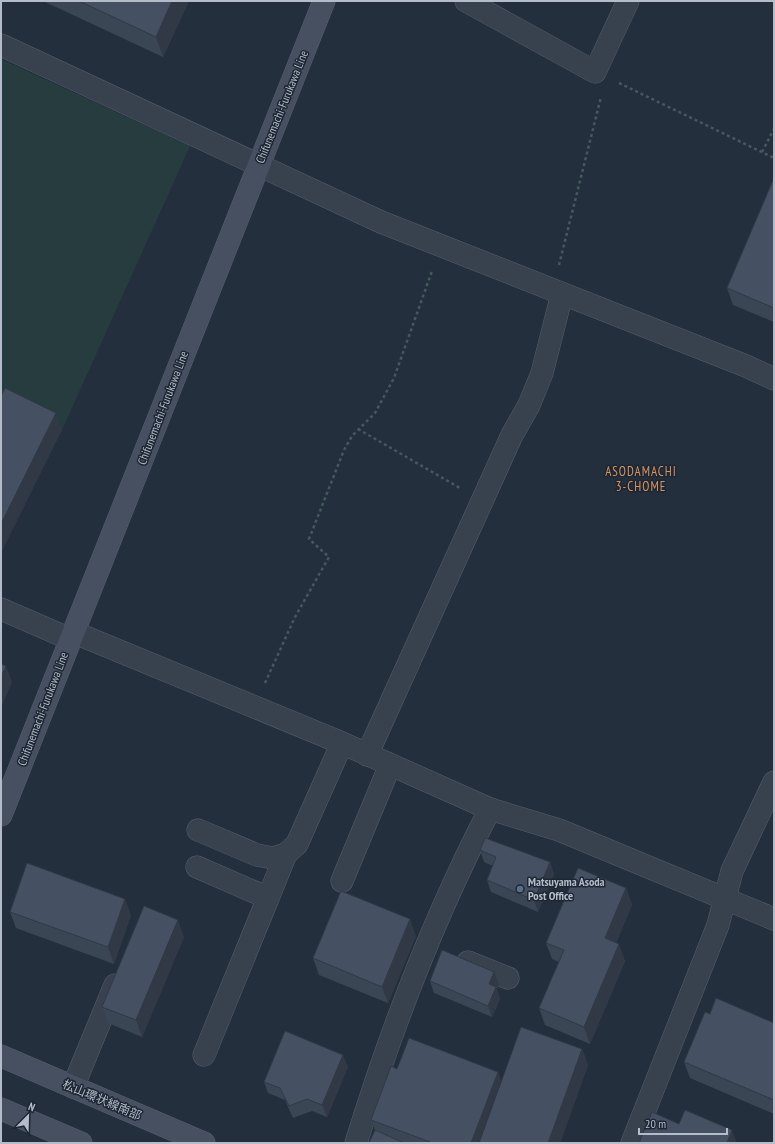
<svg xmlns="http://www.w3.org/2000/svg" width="775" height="1144" viewBox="0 0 775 1144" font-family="'PT Sans Narrow','Noto Sans JP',sans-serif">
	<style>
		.green { fill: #263c3f }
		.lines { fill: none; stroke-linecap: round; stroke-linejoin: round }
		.street-casing { stroke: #565f6c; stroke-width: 23 }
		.secondary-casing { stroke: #565f6c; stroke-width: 23 }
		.path { stroke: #44595c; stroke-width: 2.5; stroke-dasharray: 3 3; stroke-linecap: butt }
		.street { stroke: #38414e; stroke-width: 22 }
		.secondary { stroke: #465061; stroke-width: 22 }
		.wall { fill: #3b4654 }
		.shaded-wall { fill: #303945 }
		.building { fill: #455162; stroke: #303945 }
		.service-dot { fill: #5c6f8a; stroke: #1d2633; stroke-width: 1.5 }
		.labels { text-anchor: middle; stroke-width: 3; stroke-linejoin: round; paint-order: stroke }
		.street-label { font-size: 12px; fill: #b4bcc9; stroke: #1d2633 }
		.poi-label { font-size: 12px; font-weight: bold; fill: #b4bcc9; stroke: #1d2633; text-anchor: start }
		.neighbourhood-label { font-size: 13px; letter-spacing: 1px; fill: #d59563; stroke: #1d2633 }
	</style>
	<rect width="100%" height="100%" fill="#242f3e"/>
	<polygon class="green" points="1,59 190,146 62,430 11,405 1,424"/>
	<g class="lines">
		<g class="street-casing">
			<g id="street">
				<polyline points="466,1 595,72 628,1"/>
				<polyline points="1,45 381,222 746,366 774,379"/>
				<polyline points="1,609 70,639"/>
				<polyline points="73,632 342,743 490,809 559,830 774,919"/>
				<polyline points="367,755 512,435 529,405 542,373 562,294"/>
				<polyline points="198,830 257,855 273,858 286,854"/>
				<polyline points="197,867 268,898"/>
				<polyline points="342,881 390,765"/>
				<polyline points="468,962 508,978"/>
				<polyline points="204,1055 286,854 297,844 342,743"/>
				<polyline points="73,1087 115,985"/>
				<path d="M356,1143C391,1029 435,915 490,809"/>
				<polyline points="632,1143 718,925 732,871 774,782"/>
			</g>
		</g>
		<g class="secondary-casing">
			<g id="secondary">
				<polyline points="1,815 324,1"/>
				<polyline points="1,1056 204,1143"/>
				<polyline points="1,1109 81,1143"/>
			</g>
		</g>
		<g class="path">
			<polyline points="619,83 772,157 774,154"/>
			<polyline points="762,152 774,129"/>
			<polyline points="559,265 601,97"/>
			<polyline points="358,429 460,488"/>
			<polyline points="265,683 295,617 329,557 309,539 344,450 352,436 375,413 394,378 432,271"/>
		</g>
		<use href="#street" class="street"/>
		<use href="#secondary" class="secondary"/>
	</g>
	<g class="wall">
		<polygon points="43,1 189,1 163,57"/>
		<polygon points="774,178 774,322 733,305 727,288"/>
		<polygon points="480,850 550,862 554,874 538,912 491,892 487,880 493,866 484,862"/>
		<polygon points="626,888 632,905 616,943 625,961 590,1044 545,1025 539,1008 559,962 552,959 546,943"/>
		<polygon points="10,912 131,915 114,964 16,928"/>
		<polygon points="416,936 388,1003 319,975 313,958"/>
		<polygon points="184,937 142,1037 108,1023 102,1007"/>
		<polygon points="494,972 499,984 497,989 500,999 492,1017 434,993 430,981"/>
		<polygon points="710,1014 774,1023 774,1114 690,1078 684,1062"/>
		<polygon points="582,1049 588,1065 560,1143 369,1143 375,1130 371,1120 397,1069 498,1072 501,1082"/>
		<polygon points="348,1067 327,1117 312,1111 293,1118 285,1100 268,1093 264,1082"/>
	</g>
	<g class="shaded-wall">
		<polygon points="172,1 189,1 163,57 156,37"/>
		<polygon points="56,413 62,430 1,553 1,524"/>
		<polygon points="6,666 12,682 1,708 1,677"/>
		<polygon points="550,862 554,874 538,912 534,900"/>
		<polygon points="626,888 632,905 611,955 605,938"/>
		<polygon points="125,899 131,915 114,964 108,947"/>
		<polygon points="410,919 416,936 388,1003 382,987"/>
		<polygon points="178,920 184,937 142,1037 136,1020"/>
		<polygon points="619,944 625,961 590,1044 584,1027"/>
		<polygon points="494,972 499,984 497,989 500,999 492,1017 488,1006 489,984"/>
		<polygon points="582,1049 588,1065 560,1143 548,1143"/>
		<polygon points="343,1055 348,1067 327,1117 322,1105"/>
		<polygon points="498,1072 504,1088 483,1143 471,1143"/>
		<polygon points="732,1130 737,1143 727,1143"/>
	</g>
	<g class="building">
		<polygon points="79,1 172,1 156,37"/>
		<polygon points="774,178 774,308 727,288"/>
		<polygon points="5,388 56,413 1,524 1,396"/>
		<polygon points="1,664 6,666 1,677"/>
		<polygon points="485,838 550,862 534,900 487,880 496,857 480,850"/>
		<polygon points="27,863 125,899 108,947 10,912"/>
		<polygon points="578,868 626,888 605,938 619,944 584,1027 539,1008 564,950 546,943"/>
		<polygon points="341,891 410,919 382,987 313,958"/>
		<polygon points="144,906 178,920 136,1020 102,1007"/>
		<polygon points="442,950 494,972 489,984 496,987 488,1006 430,981"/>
		<polygon points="716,998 774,1023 774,1100 684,1062 705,1012 710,1014"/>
		<polygon points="521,1027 582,1049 548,1143 550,1143 479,1143"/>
		<polygon points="285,1031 343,1055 322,1105 307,1099 289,1106 280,1088 264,1082"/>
		<polygon points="409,1038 498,1072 471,1143 433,1143 371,1120 391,1066 397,1069"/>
		<polygon points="685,1110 732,1130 727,1143 639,1143 652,1112 679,1124"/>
		<polygon points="375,1130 404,1143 369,1143"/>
	</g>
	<circle class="service-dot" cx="520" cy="889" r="4"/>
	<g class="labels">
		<g class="street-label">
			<text transform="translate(282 107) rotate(-68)" y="4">Chifunemachi-Furukawa Line</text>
			<text transform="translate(163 408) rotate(-69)" y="4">Chifunemachi-Furukawa Line</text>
			<text transform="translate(43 709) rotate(-69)" y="4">Chifunemachi-Furukawa Line</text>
			<text transform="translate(102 1100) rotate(23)" y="4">松山環状線南部</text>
		</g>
		<g class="poi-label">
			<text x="528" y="886">Matsuyama Asoda<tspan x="528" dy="14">Post Office</tspan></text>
		</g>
		<g class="neighbourhood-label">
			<text x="641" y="476">ASODAMACHI<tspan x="641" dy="15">3-CHOME</tspan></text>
		</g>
	</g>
	<rect width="775" height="1144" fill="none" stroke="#b4bcc9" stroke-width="4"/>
	<g transform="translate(28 1116) rotate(23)" stroke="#1d2633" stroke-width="3" paint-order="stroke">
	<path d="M0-3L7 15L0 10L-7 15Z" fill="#b4bcc9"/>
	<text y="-6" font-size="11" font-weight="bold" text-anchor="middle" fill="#b4bcc9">N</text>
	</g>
	<path d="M639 1128v6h88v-6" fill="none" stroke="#b4bcc9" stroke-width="2"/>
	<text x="645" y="1128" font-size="12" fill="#b4bcc9" stroke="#1d2633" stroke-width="3" paint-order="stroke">20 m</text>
</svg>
